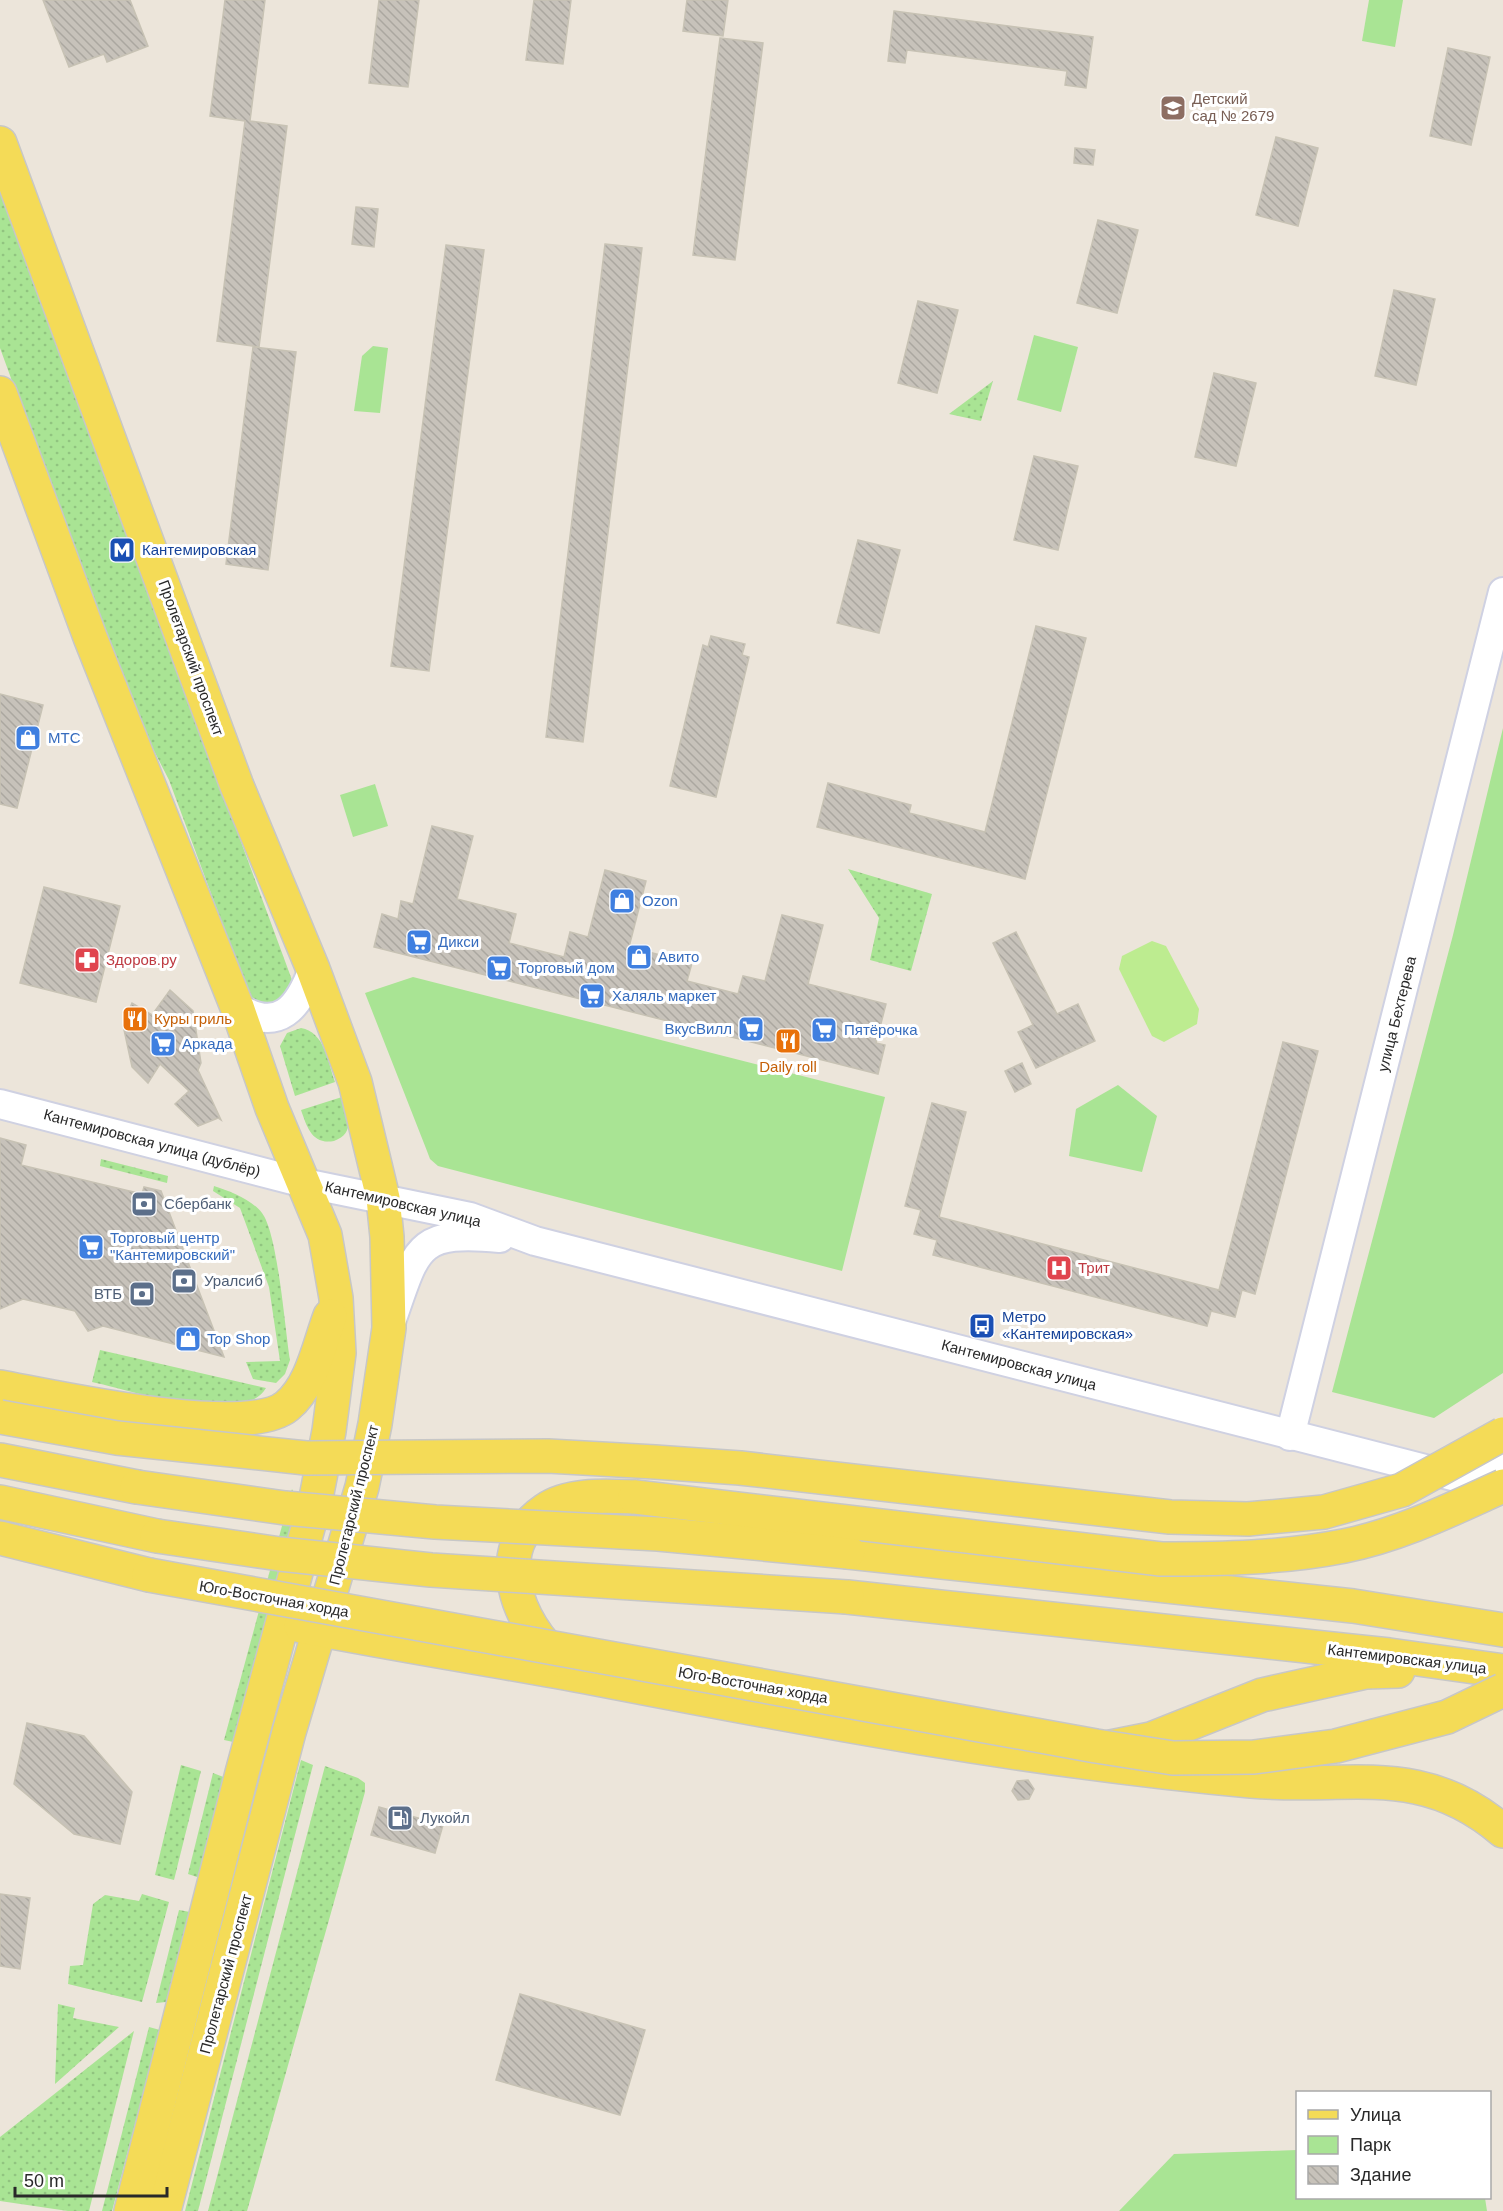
<svg xmlns="http://www.w3.org/2000/svg" width="1503" height="2211" viewBox="0 0 1503 2211" font-family="Arial,sans-serif">
	<style>
		.grass { fill: url(#grass-dots) }
		.park { fill: #a9e494 }
		.pitch { fill: #bdec90 }
		.building { fill: url(#building-back-hatch); stroke: #c7c2b4; stroke-width: 1.5 }
		.lines { fill: none; stroke-linecap: round; stroke-linejoin: round }
		.minor-casing { stroke: #cfd1e2; stroke-width: 32 }
		.major-casing { stroke: #c7c7c7; stroke-width: 36 }
		.minor { stroke: #fff; stroke-width: 28 }
		.major { stroke: #f4db57; stroke-width: 33 }
		.major-bridge-casing { stroke: #c7c7c7; stroke-width: 36; stroke-linecap: butt }
		.major-bridge { stroke: #f4db57; stroke-width: 33 }
		.labels { text-anchor: middle; stroke-width: 6; stroke-linejoin: round; paint-order: stroke }
		.education-label { font-size: 15px; fill: #785e54; stroke: #fff; text-anchor: start }
		.transit-label { font-size: 15px; fill: #164399; stroke: #fff; text-anchor: start }
		.street-label { font-size: 15px; fill: #292929; stroke: #fff }
		.shop-label { font-size: 15px; fill: #366cbe; stroke: #fff; text-anchor: start }
		.health-label { font-size: 15px; fill: #be3a42; stroke: #fff; text-anchor: start }
		.food-label { font-size: 15px; fill: #c56008; stroke: #fff; text-anchor: start }
		.service-label { font-size: 15px; fill: #4e5e75; stroke: #fff; text-anchor: start }
	</style>
	<defs>
		<pattern id="grass-dots" width="8" height="8" patternUnits="userSpaceOnUse" patternTransform="scale(1.5)"><rect width="8" height="8" fill="#a9e494"/><path d="M2 2h.1M6 6h.1" fill="none" stroke="#91c480" stroke-width="1.8" stroke-linecap="round"/></pattern>
		<pattern id="building-back-hatch" width="6" height="6" patternUnits="userSpaceOnUse" patternTransform="scale(1.5)"><rect width="6" height="6" fill="#c7c2ba"/><path d="M-1 5l2 2M0 0l6 6M5-1l2 2" fill="none" stroke="#aba7a0"/></pattern>
	</defs>
	<rect width="100%" height="100%" fill="#ece5da"/>
	<g class="grass">
		<polygon points="0,189 292,980 291,993 283,1005 254,1005 248,993 169,780 129,702 0,348"/>
		<polygon points="993,381 981,421 949,414"/>
		<polygon points="848,869 932,894 911,971 870,960 879,918"/>
		<path d="M301,1028C325,1032 328,1063 335,1082L295,1096L280,1046L287,1033Z"/>
		<path d="M342,1097C348,1114 356,1133 334,1141C312,1145 307,1127 301,1110Z"/>
		<polygon points="101,1159 168,1176 167,1183 100,1166"/>
		<path d="M214,1186C230,1191 252,1200 262,1213C278,1234 285,1330 290,1360L285,1374L276,1383L253,1379L246,1362L280,1361L269,1287L240,1208L213,1191Z"/>
		<path d="M100,1350L266,1388C241,1429 131,1390 92,1382Z"/>
		<polygon points="292,1489 295,1495 295,1515 238,1743 224,1740"/>
		<polygon points="301,1760 313,1765 198,2211 185,2211"/>
		<polygon points="181,1765 201,1771 174,1880 155,1875"/>
		<polygon points="325,1766 358,1778 365,1783 365,1792 247,2211 208,2211"/>
		<polygon points="213,1773 226,1778 200,1878 188,1874"/>
		<polygon points="142,1894 169,1902 142,2002 68,1984 70,1966 83,1965 93,1904 105,1895 139,1901"/>
		<polygon points="179,1910 190,1912 166,2002 156,2003"/>
		<polygon points="58,2004 75,2008 73,2018 119,2027 55,2084"/>
		<polygon points="149,2027 160,2030 112,2211 102,2211"/>
		<polygon points="134,2031 89,2211 68,2211 0,2201 0,2137"/>
	</g>
	<g class="park">
		<polygon points="1369,0 1403,0 1395,47 1362,41"/>
		<polygon points="1034,335 1078,347 1061,412 1017,400"/>
		<polygon points="373,346 388,348 380,413 354,411 362,356"/>
		<polygon points="1503,728 1503,1373 1434,1418 1332,1392 1453,935"/>
		<polygon points="375,784 388,826 353,837 340,795"/>
		<polygon points="413,977 885,1097 842,1271 438,1166 430,1159 427,1151 365,993"/>
		<polygon points="1118,1085 1157,1116 1142,1172 1069,1156 1076,1109"/>
		<polygon points="1297,2150 1298,2198 1485,2198 1487,2211 1119,2211 1174,2154"/>
	</g>
	<polygon class="pitch" points="1152,941 1166,946 1199,1009 1197,1024 1164,1042 1152,1036 1119,969 1122,956"/>
	<g class="building">
		<polygon points="43,0 130,0 148,46 107,62 104,54 69,67"/>
		<polygon points="225,0 265,0 250,121 287,126 259,347 217,341 245,121 210,116"/>
		<polygon points="379,0 419,0 408,87 369,83"/>
		<polygon points="534,0 571,0 563,64 526,60"/>
		<polygon points="687,0 728,0 723,36 683,31"/>
		<polygon points="894,11 1093,37 1086,88 1065,85 1067,71 907,50 905,63 888,61"/>
		<polygon points="720,38 763,43 735,260 693,255"/>
		<polygon points="1448,48 1490,57 1471,145 1430,136"/>
		<polygon points="1276,137 1318,148 1298,226 1256,215"/>
		<polygon points="1075,148 1095,150 1093,165 1074,163"/>
		<polygon points="356,207 378,209 374,247 352,244"/>
		<polygon points="1098,220 1138,230 1117,313 1077,303"/>
		<polygon points="605,244 642,248 583,742 546,737"/>
		<polygon points="446,245 484,250 429,671 391,666"/>
		<polygon points="1394,290 1435,299 1416,385 1375,376"/>
		<polygon points="918,301 958,310 937,393 898,383"/>
		<polygon points="253,347 296,352 268,570 226,564"/>
		<polygon points="1214,373 1256,383 1236,466 1195,457"/>
		<polygon points="1034,456 1078,466 1058,550 1014,540"/>
		<polygon points="858,540 900,550 879,633 837,623"/>
		<polygon points="1036,626 1086,638 1025,879 817,827 828,783 911,805 909,813 985,832"/>
		<polygon points="711,636 745,644 742,655 749,657 716,797 670,786 703,645 708,647"/>
		<polygon points="0,694 43,705 17,808 0,804"/>
		<polygon points="432,826 473,836 457,899 516,914 509,943 564,957 570,932 588,937 605,870 646,881 629,947 692,963 687,981 738,994 743,976 765,981 782,915 823,925 808,984 886,1004 876,1043 885,1045 878,1074 374,947 382,914 398,919 401,901 413,904"/>
		<polygon points="44,887 120,906 96,1002 20,983"/>
		<polygon points="1016,932 1057,1014 1078,1004 1095,1041 1036,1068 1018,1032 1033,1025 993,943"/>
		<polygon points="170,990 193,1011 201,1063 198,1070 221,1120 218,1118 198,1126 175,1104 189,1091 160,1064 148,1083 132,1067 123,1025 132,1003 152,1015"/>
		<polygon points="1283,1042 1318,1051 1255,1294 1242,1290 1235,1317 1211,1311 1207,1326 933,1255 937,1240 914,1234 921,1210 905,1206 932,1103 966,1112 939,1217 1219,1290"/>
		<polygon points="1022,1063 1031,1084 1015,1092 1005,1071"/>
		<polygon points="0,1138 26,1145 21,1165 142,1194 144,1187 161,1191 224,1357 103,1326 88,1331 75,1311 23,1299 0,1309"/>
		<polygon points="27,1723 84,1736 132,1792 120,1844 74,1834 14,1784"/>
		<polygon points="1028,1780 1034,1789 1029,1799 1018,1800 1012,1791 1017,1781"/>
		<polygon points="379,1807 443,1825 435,1853 371,1835"/>
		<polygon points="0,1894 30,1898 20,1969 0,1966"/>
		<polygon points="520,1994 645,2030 620,2115 496,2080"/>
	</g>
	<g class="lines">
		<g class="minor-casing">
			<g id="minor">
				<path d="M237,1007C279,1034 299,1007 313,969"/>
				<polyline points="0,1104 304,1183 470,1217 535,1241 1503,1489"/>
				<path d="M392,1319C417,1247 417,1230 500,1238"/>
				<polyline points="1290,1436 1503,592"/>
				<polyline points="1457,1468 1479,1469 1503,1466"/>
			</g>
		</g>
		<g class="major-casing">
			<g id="major">
				<polyline points="0,143 237,786 313,969 355,1082 383,1198 387,1237 389,1328 375,1424 362,1487 289,1732 164,2211"/>
				<polyline points="0,393 90,637 237,1007 272,1108 325,1235 336,1298 339,1353 329,1431 316,1498 242,1773 131,2211"/>
				<path d="M0,1387C55,1397 246,1440 287,1406C312,1386 319,1345 330,1316"/>
				<polyline points="0,1460 137,1487"/>
				<polyline points="0,1502 157,1536"/>
				<polyline points="0,1538 149,1575"/>
				<polyline points="848,1552 1353,1606 1503,1630"/>
				<polyline points="847,1597 1389,1655 1503,1671"/>
				<path d="M301,1626C398,1645 495,1660 592,1678C810,1720 1029,1761 1251,1781C1348,1790 1420,1760 1503,1831"/>
				<path d="M560,1660C517,1624 488,1549 545,1510C569,1493 607,1496 635,1497"/>
				<polyline points="1111,1747 1151,1739 1262,1695 1366,1672 1398,1671"/>
			</g>
		</g>
		<use href="#minor" class="minor"/>
		<use href="#major" class="major"/>
		<g class="major-bridge-casing">
			<g id="major-bridge">
				<polyline points="0,1417 117,1438 306,1458 548,1456 655,1462 740,1468 1170,1517 1248,1519 1324,1512 1402,1490 1503,1434"/>
				<polyline points="137,1487 285,1508 435,1522 658,1534 848,1552"/>
				<path d="M635,1497L1161,1559C1222,1559 1283,1558 1344,1546C1400,1535 1452,1509 1503,1486"/>
				<polyline points="157,1536 280,1554 431,1570 847,1597"/>
				<polyline points="149,1575 1096,1746 1173,1758 1254,1757 1336,1746 1447,1717 1503,1690"/>
			</g>
		</g>
		<use href="#major-bridge" class="major-bridge"/>
	</g>
	<defs>
		<g id="school-square" transform="scale(1.35)"><rect x="-9" y="-9" width="18" height="18" rx="4" fill="#8d6e63" stroke="#fff"/><path d="M0-5L7-2L0 1L-7-2ZM-4 1L0 2.5L4 1V4Q0 6-4 4Z" fill="#fff"/></g>
		<g id="metro-square" transform="scale(1.35)"><rect x="-9" y="-9" width="18" height="18" rx="4" fill="#1a4fb4" stroke="#fff"/><path d="M-5.5 5V-5H-3L0 0L3-5H5.5V5H3V-.5L0 4L-3-.5V5Z" fill="#fff"/></g>
		<g id="shop-square" transform="scale(1.35)"><rect x="-9" y="-9" width="18" height="18" rx="4" fill="#3f7fe0" stroke="#fff"/><path d="M-5-2.5h2.3a2.7 3.5 0 0 1 5.4 0H5L5.5 6h-11ZM-1.5-2.5h3a1.5 2.3 0 0 0-3 0Z" fill="#fff"/></g>
		<g id="supermarket-square" transform="scale(1.35)"><rect x="-9" y="-9" width="18" height="18" rx="4" fill="#3f7fe0" stroke="#fff"/><path d="M-6-5.5h2.5l.6 2H6L4.5 2H-2.5L-4.4-4H-6ZM-1.5 3.2a1.3 1.3 0 1 0 .1 0ZM3 3.2a1.3 1.3 0 1 0 .1 0Z" fill="#fff"/></g>
		<g id="pharmacy-square" transform="scale(1.35)"><rect x="-9" y="-9" width="18" height="18" rx="4" fill="#e0444e" stroke="#fff"/><path d="M-2-6h4v4h4v4h-4v4h-4v-4h-4v-4h4Z" fill="#fff"/></g>
		<g id="restaurant-square" transform="scale(1.35)"><rect x="-9" y="-9" width="18" height="18" rx="4" fill="#e8710a" stroke="#fff"/><path d="M-5-6h1v4h1v-4h1v4h1v-4h1v5L-1.5 .5V6h-2V.5L-5-1ZM5-6V6H3V1.5H1.5Q1.5-4 5-6Z" fill="#fff"/></g>
		<g id="bank-square" transform="scale(1.35)"><rect x="-9" y="-9" width="18" height="18" rx="4" fill="#5c6f8a" stroke="#fff"/><path d="M-6-4H6V4H-6ZM0-2.3a2.3 2.3 0 1 0 0 4.6a2.3 2.3 0 1 0 0-4.6Z" fill="#fff"/></g>
		<g id="hospital-square" transform="scale(1.35)"><rect x="-9" y="-9" width="18" height="18" rx="4" fill="#e0444e" stroke="#fff"/><path d="M-5-5h3v3.5h4V-5h3V5h-3V1.5h-4V5h-3Z" fill="#fff"/></g>
		<g id="bus-square" transform="scale(1.35)"><rect x="-9" y="-9" width="18" height="18" rx="4" fill="#1a4fb4" stroke="#fff"/><path d="M-5-6H5V4H4V6H2V4H-2V6H-4V4H-5ZM-3.5-4V0h7V-4ZM-3.5 1.2v1.5H-2V1.2ZM2 1.2v1.5H3.5V1.2Z" fill="#fff"/></g>
		<g id="fuel-square" transform="scale(1.35)"><rect x="-9" y="-9" width="18" height="18" rx="4" fill="#5c6f8a" stroke="#fff"/><path d="M-5.5-6h7V0h2V4h1.3V-2.5L3-4.5l.8-.8L6-3V5H2.5V1h-1V6h-7ZM-4.2-4.7v3.2H.2V-4.7Z" fill="#fff"/></g>
	</defs>
	<g fill-rule="evenodd">
		<use href="#school-square" x="1173" y="108"/>
		<use href="#metro-square" x="122" y="550"/>
		<use href="#shop-square" x="28" y="738"/>
		<use href="#shop-square" x="622" y="901"/>
		<use href="#supermarket-square" x="419" y="942"/>
		<use href="#shop-square" x="639" y="957"/>
		<use href="#pharmacy-square" x="87" y="960"/>
		<use href="#supermarket-square" x="499" y="968"/>
		<use href="#supermarket-square" x="592" y="996"/>
		<use href="#restaurant-square" x="135" y="1019"/>
		<use href="#supermarket-square" x="751" y="1029"/>
		<use href="#supermarket-square" x="824" y="1030"/>
		<use href="#restaurant-square" x="788" y="1041"/>
		<use href="#supermarket-square" x="163" y="1044"/>
		<use href="#bank-square" x="144" y="1204"/>
		<use href="#supermarket-square" x="91" y="1247"/>
		<use href="#hospital-square" x="1059" y="1268"/>
		<use href="#bank-square" x="184" y="1281"/>
		<use href="#bank-square" x="142" y="1294"/>
		<use href="#bus-square" x="982" y="1326"/>
		<use href="#shop-square" x="188" y="1339"/>
		<use href="#fuel-square" x="400" y="1818"/>
	</g>
	<g class="labels">
		<g class="education-label">
			<text x="1192" y="104">Детский<tspan x="1192" dy="17">сад № 2679</tspan></text>
		</g>
		<g class="transit-label">
			<text x="142" y="555">Кантемировская</text>
			<text x="1002" y="1322">Метро<tspan x="1002" dy="17">«Кантемировская»</tspan></text>
		</g>
		<g class="street-label">
			<text transform="translate(191 658) rotate(70)" y="5">Пролетарский проспект</text>
			<text transform="translate(1397 1014) rotate(-76)" y="5">улица Бехтерева</text>
			<text transform="translate(152 1143) rotate(15)" y="5">Кантемировская улица (дублёр)</text>
			<text transform="translate(403 1204) rotate(13)" y="5">Кантемировская улица</text>
			<text transform="translate(1019 1365) rotate(15)" y="5">Кантемировская улица</text>
			<text transform="translate(354 1505) rotate(-76)" y="5">Пролетарский проспект</text>
			<text transform="translate(274 1599) rotate(10)" y="5">Юго-Восточная хорда</text>
			<text transform="translate(1407 1659) rotate(7)" y="5">Кантемировская улица</text>
			<text transform="translate(753 1685) rotate(10)" y="5">Юго-Восточная хорда</text>
			<text transform="translate(226 1974) rotate(-75)" y="5">Пролетарский проспект</text>
		</g>
		<g class="shop-label">
			<text x="48" y="743">МТС</text>
			<text x="642" y="906">Ozon</text>
			<text x="438" y="947">Дикси</text>
			<text x="658" y="962">Авито</text>
			<text x="518" y="973">Торговый дом</text>
			<text x="612" y="1001">Халяль маркет</text>
			<text x="732" y="1034" text-anchor="end">ВкусВилл</text>
			<text x="844" y="1035">Пятёрочка</text>
			<text x="182" y="1049">Аркада</text>
			<text x="110" y="1243">Торговый центр<tspan x="110" dy="17">"Кантемировский"</tspan></text>
			<text x="207" y="1344">Top Shop</text>
		</g>
		<g class="health-label">
			<text x="106" y="965">Здоров.ру</text>
			<text x="1078" y="1273">Трит</text>
		</g>
		<g class="food-label">
			<text x="154" y="1024">Куры гриль</text>
			<text x="788" y="1072" text-anchor="middle">Daily roll</text>
		</g>
		<g class="service-label">
			<text x="164" y="1209">Сбербанк</text>
			<text x="204" y="1286">Уралсиб</text>
			<text x="122" y="1299" text-anchor="end">ВТБ</text>
			<text x="420" y="1823">Лукойл</text>
		</g>
	</g>
	<rect x="1296" y="2091" width="195" height="108" fill="#ffffff" stroke="#a9a9a9" stroke-width="1.5"/>
	<rect x="1308" y="2110" width="30" height="9" fill="#f4db57" stroke="#a9a9a9" stroke-width="1.5"/>
	<text x="1350" y="2121" font-size="18" fill="#292929">Улица</text>
	<rect x="1308" y="2136" width="30" height="18" fill="#a9e494" stroke="#a9a9a9" stroke-width="1.5"/>
	<text x="1350" y="2151" font-size="18" fill="#292929">Парк</text>
	<rect x="1308" y="2166" width="30" height="18" fill="url(#building-back-hatch)" stroke="#a9a9a9" stroke-width="1.5"/>
	<text x="1350" y="2181" font-size="18" fill="#292929">Здание</text>
	<path d="M15 2187v9h152v-9" fill="none" stroke="#292929" stroke-width="3"/>
	<text x="24" y="2187" font-size="18" fill="#292929" stroke="#ffffff" stroke-width="4.5" paint-order="stroke">50 m</text>
</svg>
